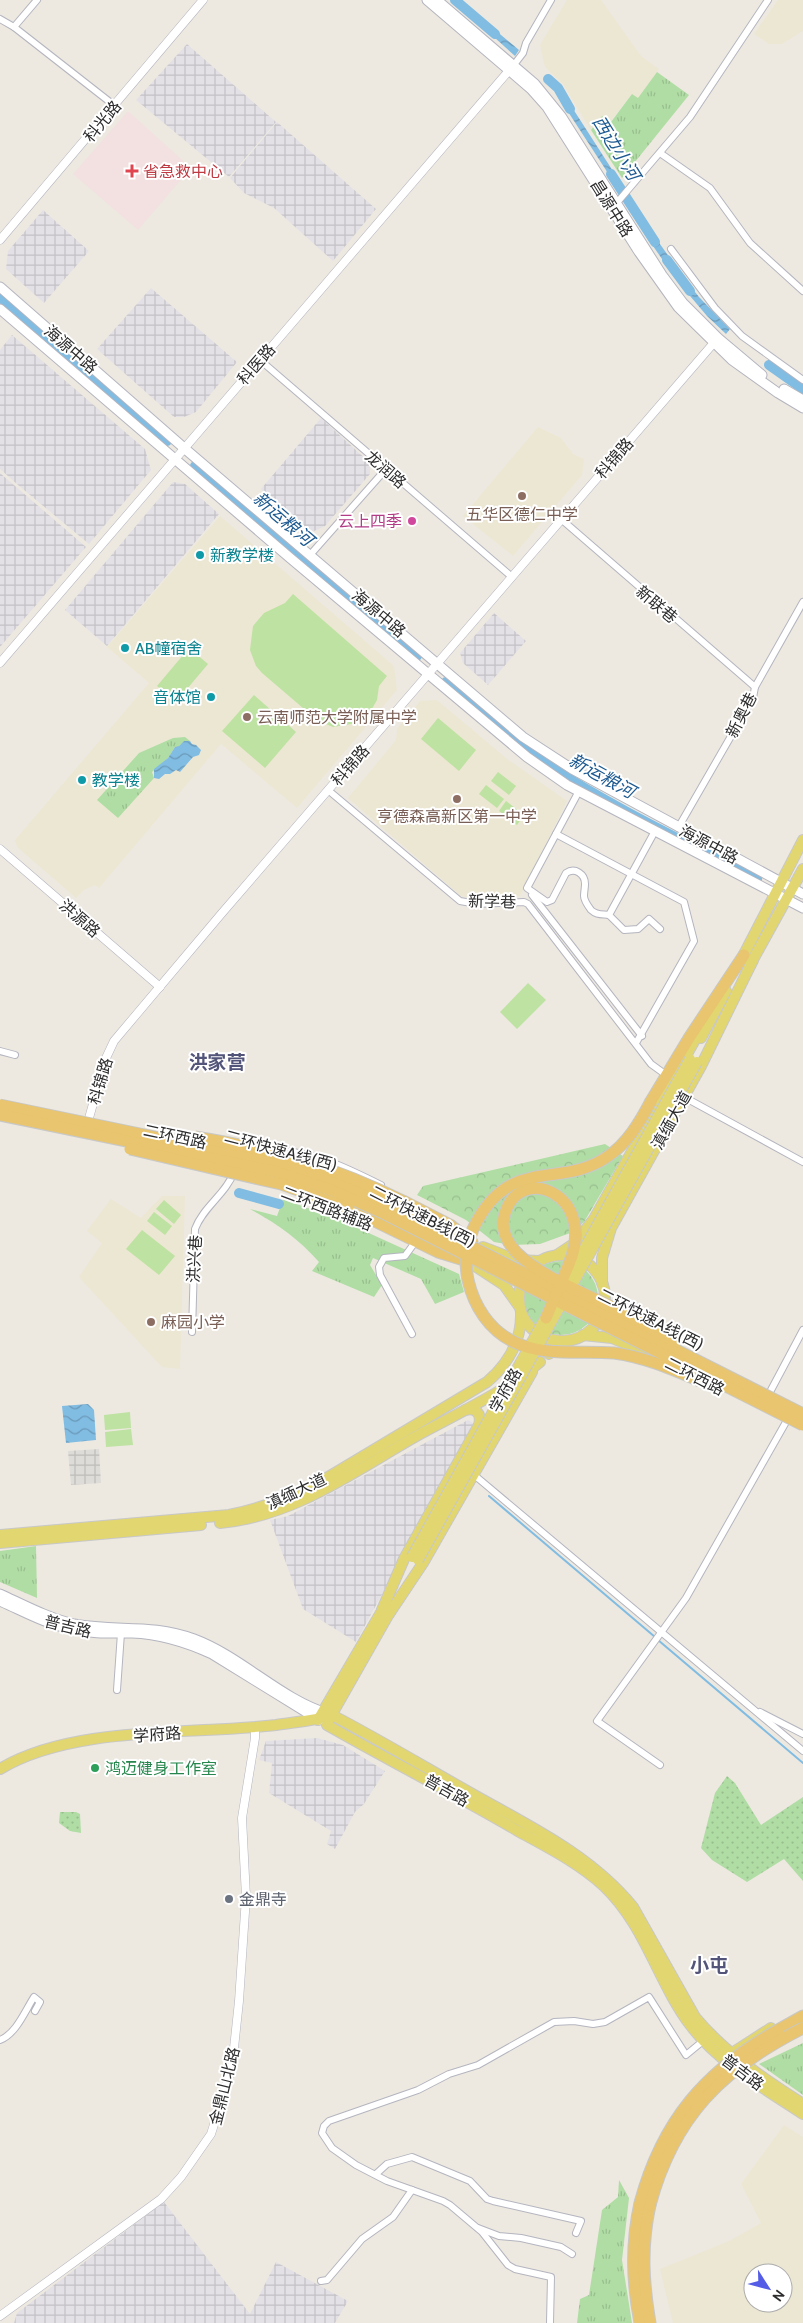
<svg xmlns="http://www.w3.org/2000/svg" width="803" height="2323" viewBox="0 0 803 2323" font-family="Cabin,'Noto Sans SC',sans-serif">
	<style>
		.industrial { fill: url(#industrial-grid) }
		.education { fill: #ece7d3; fill-rule: evenodd }
		.medical { fill: #f2e1e0 }
		.grass { fill: url(#grass-tufts) }
		.forest { fill: url(#forest-crowns) }
		.garden { fill: url(#garden-dots) }
		.pitch { fill: #bee2a1 }
		.plaza { fill: url(#plaza-grid) }
		.water { fill: url(#water-waves) }
		.lines { fill: none; stroke-linecap: round; stroke-linejoin: round }
		.stream { stroke: #81bce2; stroke-width: 2 }
		.river { stroke: #81bce2; stroke-width: 10 }
		.minor-casing { stroke: #b4b5bf; stroke-width: 8 }
		.tertiary-casing { stroke: #b4b5bf; stroke-width: 9 }
		.secondary-casing { stroke: #b4b5bf; stroke-width: 11 }
		.primary-casing { stroke: #c8c8c8; stroke-width: 12 }
		.trunk-casing { stroke: #c8c8c8; stroke-width: 13 }
		.minor { stroke: #fff; stroke-width: 6 }
		.tertiary { stroke: #fff; stroke-width: 8 }
		.secondary { stroke: #fff; stroke-width: 9 }
		.primary { stroke: #e2d671; stroke-width: 10 }
		.trunk { stroke: #e8c56e; stroke-width: 11 }
		.primary-bridge-casing { stroke: #c8c8c8; stroke-width: 12; stroke-linecap: butt }
		.trunk-bridge-casing { stroke: #c8c8c8; stroke-width: 13; stroke-linecap: butt }
		.primary-bridge { stroke: #e2d671; stroke-width: 10 }
		.trunk-bridge { stroke: #e8c56e; stroke-width: 11 }
		.health-dot { fill: #e0444e; stroke: #fff; stroke-width: 2 }
		.education-dot { fill: #8d6e63; stroke: #fff; stroke-width: 2 }
		.hotel-dot { fill: #d1479c; stroke: #fff; stroke-width: 2 }
		.culture-dot { fill: #0f9aa8; stroke: #fff; stroke-width: 2 }
		.leisure-dot { fill: #2e9e5b; stroke: #fff; stroke-width: 2 }
		.worship-dot { fill: #6b7280; stroke: #fff; stroke-width: 2 }
		.labels { text-anchor: middle; stroke-width: 4; stroke-linejoin: round; paint-order: stroke }
		.street-label { font-size: 16px; fill: #2d2d2d; stroke: #fff }
		.health-label { font-size: 16px; fill: #be3a42; stroke: #fff; text-anchor: start }
		.education-label { font-size: 16px; fill: #785e54; stroke: #fff }
		.hotel-label { font-size: 16px; fill: #b23c85; stroke: #fff; text-anchor: end }
		.culture-label { font-size: 16px; fill: #0d838f; stroke: #fff; text-anchor: start }
		.leisure-label { font-size: 16px; fill: #27864d; stroke: #fff; text-anchor: start }
		.worship-label { font-size: 16px; fill: #5b616d; stroke: #fff; text-anchor: start }
		.water-label { font-size: 18px; font-style: italic; fill: #1d5a91; stroke: #fff }
		.quarter-label { font-size: 19px; font-weight: bold; fill: #525479; stroke: #fff }
	</style>
	<defs>
		<pattern id="industrial-grid" width="8" height="8" patternUnits="userSpaceOnUse" patternTransform="scale(1.25)"><rect width="8" height="8" fill="#e3e1e6"/><path d="M0 4h8M4 0v8" fill="none" stroke="#c3c1c6"/></pattern>
		<pattern id="grass-tufts" width="24" height="20" patternUnits="userSpaceOnUse" patternTransform="scale(1.25)"><rect width="24" height="20" fill="#b0dda4"/><path d="M3 7l-1-3M5 7V3M7 7l1-3M15 17l-1-3M17 17v-4M19 17l1-3" fill="none" stroke="#98be8e"/></pattern>
		<pattern id="forest-crowns" width="20" height="18" patternUnits="userSpaceOnUse" patternTransform="scale(1.25)"><rect width="20" height="18" fill="#b0dda4"/><path d="M2 6a3 3 0 1 1 6 0M12 15a3 3 0 1 1 6 0" fill="none" stroke="#98be8e"/></pattern>
		<pattern id="garden-dots" width="8" height="8" patternUnits="userSpaceOnUse" patternTransform="scale(1.25)"><rect width="8" height="8" fill="#b0dda4"/><path d="M2 2h.1M6 6h.1" fill="none" stroke="#98be8e" stroke-width="1.8" stroke-linecap="round"/></pattern>
		<pattern id="plaza-grid" width="8" height="8" patternUnits="userSpaceOnUse" patternTransform="scale(1.25)"><rect width="8" height="8" fill="#dddcd8"/><path d="M0 4h8M4 0v8" fill="none" stroke="#bebdba"/></pattern>
		<pattern id="water-waves" width="16" height="10" patternUnits="userSpaceOnUse" patternTransform="scale(1.25)"><rect width="16" height="10" fill="#81bce2"/><path d="M0 5q4-4 8 0t8 0" fill="none" stroke="#6a99b8"/></pattern>
	</defs>
	<rect width="100%" height="100%" fill="#ede9e1"/>
	<g class="industrial">
		<polygon points="187,44 276,122 229,177 136,100"/>
		<polygon points="277,122 376,209 333,261 274,208 244,193 230,178"/>
		<polygon points="43,210 89,251 44,303 6,269 8,251"/>
		<polygon points="151,288 237,362 196,412 184,417 174,417 97,349"/>
		<polygon points="12,335 145,449 151,470 89,544 18,485 55,441 18,485 0,469 0,350"/>
		<polygon points="321,418 370,463 370,474 325,526 310,533 261,489"/>
		<polygon points="0,473 86,547 0,647"/>
		<polygon points="173,482 185,484 219,514 107,646 65,610"/>
		<polygon points="494,613 526,641 488,685 463,663 460,653"/>
		<polygon points="468,1420 475,1424 356,1642 303,1609 270,1520 288,1516"/>
		<polygon points="317,1738 343,1745 385,1771 364,1804 355,1812 335,1849 327,1844 331,1831 269,1793 272,1763 259,1760 266,1741"/>
		<polygon points="164,2202 250,2314 276,2262 348,2301 335,2323 14,2323 17,2313"/>
	</g>
	<g class="education">
		<polygon points="567,0 601,0 641,56 659,69 638,99 632,94 610,122 602,116 591,130 563,84 545,67 540,45"/>
		<polygon points="778,0 803,0 803,31 782,44 769,44 754,34"/>
		<polygon points="538,427 561,438 573,454 584,459 582,475 513,556 463,516"/>
		<polygon points="220,516 394,666 397,690 297,808 221,744 99,888 95,885 84,890 76,898 17,847 15,840 149,683 107,647"/>
		<polygon points="437,700 506,758 567,801 520,896 480,900 461,896 348,798 396,740 397,729 420,701"/>
		<polygon points="162,1196 185,1196 180,1369 162,1367 79,1277 102,1243 87,1231 111,1199 141,1218"/>
		<path d="M784,2125L803,2137V2323H673L660,2269L729,2241L761,2223L741,2184ZM753,2273H783V2303H753Z"/>
	</g>
	<polygon class="medical" points="128,111 191,168 138,230 73,174"/>
	<g class="grass">
		<polygon points="657,72 689,95 622,178 591,130 602,116 611,122 632,94 638,98"/>
		<polygon points="185,737 190,741 184,741 179,746 175,747 168,758 152,772 154,778 118,818 97,800 139,753 173,738"/>
		<path d="M283,1199L340,1220L459,1274L464,1292L435,1304L421,1279L373,1258L370,1265L382,1285L374,1297L312,1271L319,1262C299,1239 276,1223 250,1209L277,1216Z"/>
		<polygon points="36,1546 37,1598 0,1582 0,1551"/>
		<polygon points="803,2043 803,2095 759,2064"/>
		<polygon points="619,2180 629,2198 622,2260 632,2323 577,2323 580,2299 589,2295 602,2210 618,2197"/>
	</g>
	<g class="forest">
		<polygon points="605,1144 623,1156 584,1222 573,1232 540,1244 511,1245 494,1242 466,1220 417,1195 423,1186"/>
		<circle cx="561" cy="1298" r="37"/>
	</g>
	<g class="garden">
		<polygon points="727,1776 735,1783 761,1825 803,1797 803,1881 784,1859 747,1882 712,1860 701,1848 715,1793"/>
		<polygon points="60,1812 76,1812 80,1814 81,1833 70,1831 59,1823"/>
	</g>
	<g class="pitch">
		<polygon points="293,594 387,676 379,686 377,700 369,714 357,723 333,727 317,720 262,673 256,666 250,650 253,626 264,613 285,603"/>
		<polygon points="189,648 208,664 176,702 157,686"/>
		<polygon points="254,695 296,732 265,768 222,731"/>
		<polygon points="438,718 476,750 459,771 421,739"/>
		<polygon points="498,772 516,786 509,795 491,781"/>
		<polygon points="486,785 504,799 497,808 479,794"/>
		<polygon points="506,801 524,815 517,825 499,811"/>
		<polygon points="528,983 546,1000 517,1029 500,1012"/>
		<polygon points="164,1200 181,1215 174,1224 156,1209"/>
		<polygon points="154,1212 172,1226 165,1235 147,1221"/>
		<polygon points="142,1230 175,1256 159,1275 126,1249"/>
		<polygon points="130,1412 131,1428 105,1430 104,1415"/>
		<polygon points="131,1429 133,1445 106,1447 105,1432"/>
	</g>
	<polygon class="plaza" points="99,1449 101,1483 71,1485 68,1451"/>
	<g class="water">
		<polygon points="488,24 519,50 515,56 484,28"/>
		<polygon points="566,98 620,182 617,187 561,101"/>
		<polygon points="650,230 677,268 671,272 644,233"/>
		<polygon points="684,278 699,297 730,329 726,334 707,316 679,283"/>
		<polygon points="184,741 190,741 192,744 196,745 201,750 199,755 193,757 180,772 176,770 170,774 165,774 159,779 154,778 154,769 168,758 175,747 179,746"/>
		<polygon points="88,1404 94,1410 96,1440 66,1443 62,1406"/>
	</g>
	<g class="lines">
		<g class="stream">
			<polyline points="489,1496 655,1637"/>
			<polyline points="658,1640 803,1763"/>
		</g>
		<g class="river">
			<polyline points="455,0 495,34"/>
			<polyline points="548,79 558,88 570,109"/>
			<polyline points="611,174 655,242"/>
			<polyline points="667,260 690,291"/>
			<polyline points="0,297 167,441"/>
			<polyline points="769,365 803,389"/>
			<polyline points="195,466 417,656"/>
			<path d="M446,682C479,710 512,741 549,766C615,809 688,843 757,879"/>
			<polyline points="239,1193 279,1204"/>
		</g>
		<g class="minor-casing">
			<g id="minor">
				<polyline points="0,19 14,27 115,106"/>
				<polyline points="14,27 37,0"/>
				<polyline points="513,66 523,53 526,43 551,0"/>
				<polyline points="660,153 710,188 750,243 803,291"/>
				<polyline points="615,205 690,117 768,0"/>
				<polyline points="671,249 715,308 742,336 803,380"/>
				<polyline points="260,360 512,577"/>
				<polyline points="561,519 755,687"/>
				<polyline points="310,555 386,469"/>
				<polyline points="328,790 460,901 477,904 524,902 528,904 651,1064 669,1077"/>
				<path d="M579,791L527,888L547,902L552,900L566,873C575,867 585,874 585,884C585,888 584,892 584,896C584,900 588,906 591,910C596,915 602,914 609,915L624,930L638,929L649,919L660,929"/>
				<polyline points="678,828 753,698 755,687 803,602"/>
				<polyline points="556,834 684,902 694,941 636,1043"/>
				<polyline points="532,895 642,1036"/>
				<polyline points="609,915 655,831"/>
				<polyline points="0,1051 15,1055"/>
				<polyline points="684,1097 803,1162"/>
				<path d="M283,1151C317,1153 351,1170 381,1185"/>
				<path d="M192,1332L195,1229C203,1207 226,1194 234,1172"/>
				<polyline points="412,1334 380,1275 379,1267 384,1258 405,1256 413,1245"/>
				<polyline points="770,1392 803,1330"/>
				<polyline points="473,1474 803,1751"/>
				<polyline points="117,1690 121,1633"/>
				<polyline points="760,1712 803,1734"/>
				<polyline points="660,1765 597,1721 686,1598 786,1422"/>
				<path d="M0,2040C16,2034 25,2011 34,1997L40,2002L35,2011"/>
				<polyline points="376,2174 387,2164 412,2157 470,2181 487,2199 493,2201 581,2221 576,2233"/>
				<polyline points="478,2228 499,2236 521,2238 561,2247 572,2254"/>
				<polyline points="321,2281 327,2280 362,2239 393,2217 412,2190"/>
				<polyline points="550,2323 551,2277 515,2269 508,2265 482,2232 450,2205 443,2201 387,2181 356,2165 332,2148 322,2133 324,2126 329,2121 418,2090 449,2074 478,2065 554,2022 574,2021 593,2024 605,2022 649,1997 686,2055 703,2041"/>
			</g>
		</g>
		<g class="tertiary-casing">
			<g id="tertiary">
				<polyline points="0,240 203,0"/>
				<polyline points="0,663 512,67"/>
				<polyline points="0,849 160,987"/>
				<polyline points="89,1118 106,1058 114,1041 222,913 718,338"/>
				<polyline points="0,2316 161,2199 181,2177 211,2134 232,2067 239,2001 246,1897 242,1818 255,1738 255,1727"/>
			</g>
		</g>
		<g class="secondary-casing">
			<g id="secondary">
				<polyline points="427,0 531,89 547,107 639,252 678,307 732,360 778,393 803,408"/>
				<polyline points="437,0 535,84 561,116 662,275 683,303 718,338 762,375"/>
				<polyline points="0,287 184,448 523,737 572,769 803,894"/>
				<polyline points="0,309 289,557 527,757 567,785 803,908"/>
				<polyline points="784,389 803,400"/>
				<path d="M0,1594C24,1605 48,1618 74,1624C117,1632 150,1623 194,1639C242,1657 280,1699 329,1714"/>
				<path d="M0,1601C23,1611 46,1624 71,1629C91,1634 111,1633 132,1633C160,1634 186,1642 212,1654L319,1720"/>
			</g>
		</g>
		<g class="primary-casing">
			<g id="primary">
				<polyline points="740,962 803,840"/>
				<polyline points="750,965 803,869"/>
				<polyline points="701,1038 726,991"/>
				<polyline points="483,1247 517,1260 539,1261"/>
				<circle cx="562" cy="1298" r="43"/>
				<polyline points="557,1255 575,1243 594,1219 701,1029"/>
				<polyline points="469,1262 504,1285 519,1306"/>
				<polyline points="602,1283 602,1258 611,1228 701,1066 753,960"/>
				<polyline points="583,1335 612,1338 649,1353"/>
				<polyline points="549,1354 567,1341"/>
				<path d="M220,1523C296,1516 356,1470 420,1434C460,1412 505,1392 540,1362"/>
				<path d="M0,1535L229,1515C258,1509 283,1500 310,1488L487,1382C508,1364 522,1340 521,1312"/>
				<polyline points="0,1543 201,1525"/>
				<path d="M382,1610L404,1559L479,1425C482,1414 476,1407 465,1410"/>
				<polyline points="389,1614 423,1563 532,1372"/>
				<path d="M332,1715C378,1739 423,1766 469,1792C527,1825 590,1854 633,1907L695,2017C725,2053 764,2079 803,2104"/>
				<polyline points="318,1720 386,1604"/>
				<polyline points="328,1721 391,1610"/>
				<path d="M327,1725C390,1761 455,1794 518,1831C547,1847 579,1863 604,1886C646,1926 657,1981 691,2026C719,2063 764,2088 803,2114"/>
				<path d="M0,1769C73,1725 192,1735 276,1725C295,1722 314,1721 332,1715"/>
				<polyline points="726,2057 771,2028"/>
			</g>
		</g>
		<g class="trunk-casing">
			<g id="trunk">
				<polyline points="651,1101 689,1038 744,955"/>
				<polyline points="405,1202 450,1225 472,1242"/>
				<polyline points="348,1208 438,1252 464,1260"/>
				<polyline points="778,2030 803,2016"/>
				<path d="M640,2203C631,2244 632,2281 640,2323"/>
				<path d="M650,2205C641,2246 643,2282 650,2323"/>
			</g>
		</g>
		<use href="#minor" class="minor"/>
		<use href="#tertiary" class="tertiary"/>
		<use href="#secondary" class="secondary"/>
		<use href="#primary" class="primary"/>
		<use href="#trunk" class="trunk"/>
		<g class="primary-bridge-casing">
			<g id="primary-bridge">
				<polyline points="568,1278 690,1059"/>
				<polyline points="412,1557 550,1310"/>
				<polyline points="418,1560 697,1062"/>
			</g>
		</g>
		<g class="trunk-bridge-casing">
			<g id="trunk-bridge">
				<path d="M651,1101C640,1122 627,1144 607,1157C560,1189 513,1156 477,1221C467,1239 464,1260 468,1280C474,1306 489,1330 514,1342C545,1357 581,1350 614,1353C645,1357 672,1369 700,1381"/>
				<polyline points="0,1105 275,1162 325,1177 387,1204 803,1414"/>
				<polyline points="0,1115 273,1171 331,1190 383,1213 803,1425"/>
				<path d="M195,1137C276,1150 332,1166 405,1202"/>
				<polyline points="130,1149 281,1184 348,1208"/>
				<path d="M546,1318L569,1264C599,1193 517,1161 504,1217C501,1230 507,1242 516,1252C539,1276 591,1296 622,1312L675,1342"/>
				<path d="M640,2203C662,2121 705,2071 778,2030"/>
				<path d="M650,2205C674,2116 722,2069 803,2028"/>
			</g>
		</g>
		<use href="#primary-bridge" class="primary-bridge"/>
		<use href="#trunk-bridge" class="trunk-bridge"/>
	</g>
	<path class="health-dot" d="M129.5 163.5h5v5h5v5h-5v5h-5v-5h-5v-5h5z"/>
	<g class="education-dot">
		<circle cx="522" cy="496" r="5"/>
		<circle cx="247" cy="717" r="5"/>
		<circle cx="457" cy="799" r="5"/>
		<circle cx="151" cy="1322" r="5"/>
	</g>
	<circle class="hotel-dot" cx="412" cy="521" r="5"/>
	<g class="culture-dot">
		<circle cx="200" cy="555" r="5"/>
		<circle cx="125" cy="648" r="5"/>
		<circle cx="211" cy="697" r="5"/>
		<circle cx="82" cy="780" r="5"/>
	</g>
	<circle class="leisure-dot" cx="95" cy="1768" r="5"/>
	<circle class="worship-dot" cx="229" cy="1899" r="5"/>
	<g class="labels">
		<g class="street-label">
			<text transform="translate(102 121) rotate(-50)" y="6">科光路</text>
			<text transform="translate(612 208) rotate(58)" y="6">昌源中路</text>
			<text transform="translate(71 349) rotate(41)" y="6">海源中路</text>
			<text transform="translate(256 364) rotate(-49)" y="6">科医路</text>
			<text transform="translate(614 458) rotate(-49)" y="6">科锦路</text>
			<text transform="translate(386 469) rotate(41)" y="6">龙润路</text>
			<text transform="translate(657 604) rotate(40)" y="6">新联巷</text>
			<text transform="translate(379 613) rotate(40)" y="6">海源中路</text>
			<text transform="translate(741 715) rotate(-63)" y="6">新奥巷</text>
			<text transform="translate(350 765) rotate(-49)" y="6">科锦路</text>
			<text transform="translate(709 844) rotate(28)" y="6">海源中路</text>
			<text transform="translate(492 901) rotate(1)" y="6">新学巷</text>
			<text transform="translate(80 918) rotate(41)" y="6">洪源路</text>
			<text transform="translate(100 1081) rotate(-73)" y="6">科锦路</text>
			<text transform="translate(671 1120) rotate(-61)" y="6">滇缅大道</text>
			<text transform="translate(175 1136) rotate(12)" y="6">二环西路</text>
			<text transform="translate(281 1150) rotate(15)" y="6">二环快速A线(西)</text>
			<text transform="translate(327 1208) rotate(21)" y="6">二环西路辅路</text>
			<text transform="translate(423 1216) rotate(27)" y="6">二环快速B线(西)</text>
			<text transform="translate(194 1259) rotate(-87)" y="6">洪兴巷</text>
			<text transform="translate(651 1319) rotate(27)" y="6">二环快速A线(西)</text>
			<text transform="translate(695 1376) rotate(27)" y="6">二环西路</text>
			<text transform="translate(505 1390) rotate(-61)" y="6">学府路</text>
			<text transform="translate(296 1491) rotate(-25)" y="6">滇缅大道</text>
			<text transform="translate(68 1626) rotate(14)" y="6">普吉路</text>
			<text transform="translate(157 1734) rotate(-4)" y="6">学府路</text>
			<text transform="translate(447 1790) rotate(29)" y="6">普吉路</text>
			<text transform="translate(743 2072) rotate(37)" y="6">普吉路</text>
			<text transform="translate(224 2086) rotate(-76)" y="6">金鼎山北路</text>
		</g>
		<g class="health-label">
			<text x="143" y="177">省急救中心</text>
		</g>
		<g class="education-label">
			<text x="522" y="520">五华区德仁中学</text>
			<text x="257" y="723" text-anchor="start">云南师范大学附属中学</text>
			<text x="457" y="822">亨德森高新区第一中学</text>
			<text x="161" y="1328" text-anchor="start">麻园小学</text>
		</g>
		<g class="hotel-label">
			<text x="402" y="527">云上四季</text>
		</g>
		<g class="culture-label">
			<text x="210" y="561">新教学楼</text>
			<text x="135" y="654">AB幢宿舍</text>
			<text x="201" y="703" text-anchor="end">音体馆</text>
			<text x="92" y="786">教学楼</text>
		</g>
		<g class="leisure-label">
			<text x="105" y="1774">鸿迈健身工作室</text>
		</g>
		<g class="worship-label">
			<text x="239" y="1905">金鼎寺</text>
		</g>
		<g class="water-label">
			<text transform="translate(616 148) rotate(58)" y="6">西边小河</text>
			<text transform="translate(283 519) rotate(41)" y="6">新运粮河</text>
			<text transform="translate(602 776) rotate(29)" y="6">新运粮河</text>
		</g>
		<g class="quarter-label">
			<text x="217" y="1069">洪家营</text>
			<text x="709" y="1972">小屯</text>
		</g>
	</g>
	<g transform="translate(768 2288) rotate(126)"><circle r="24" fill="#ffffff" stroke="#ababab"/>
	<path d="M0-4L9 19L0 12L-9 19Z" fill="#555de6"/>
	<text y="-8" font-size="14" font-weight="bold" text-anchor="middle" fill="#2d2d2d">N</text>
	</g>
</svg>
